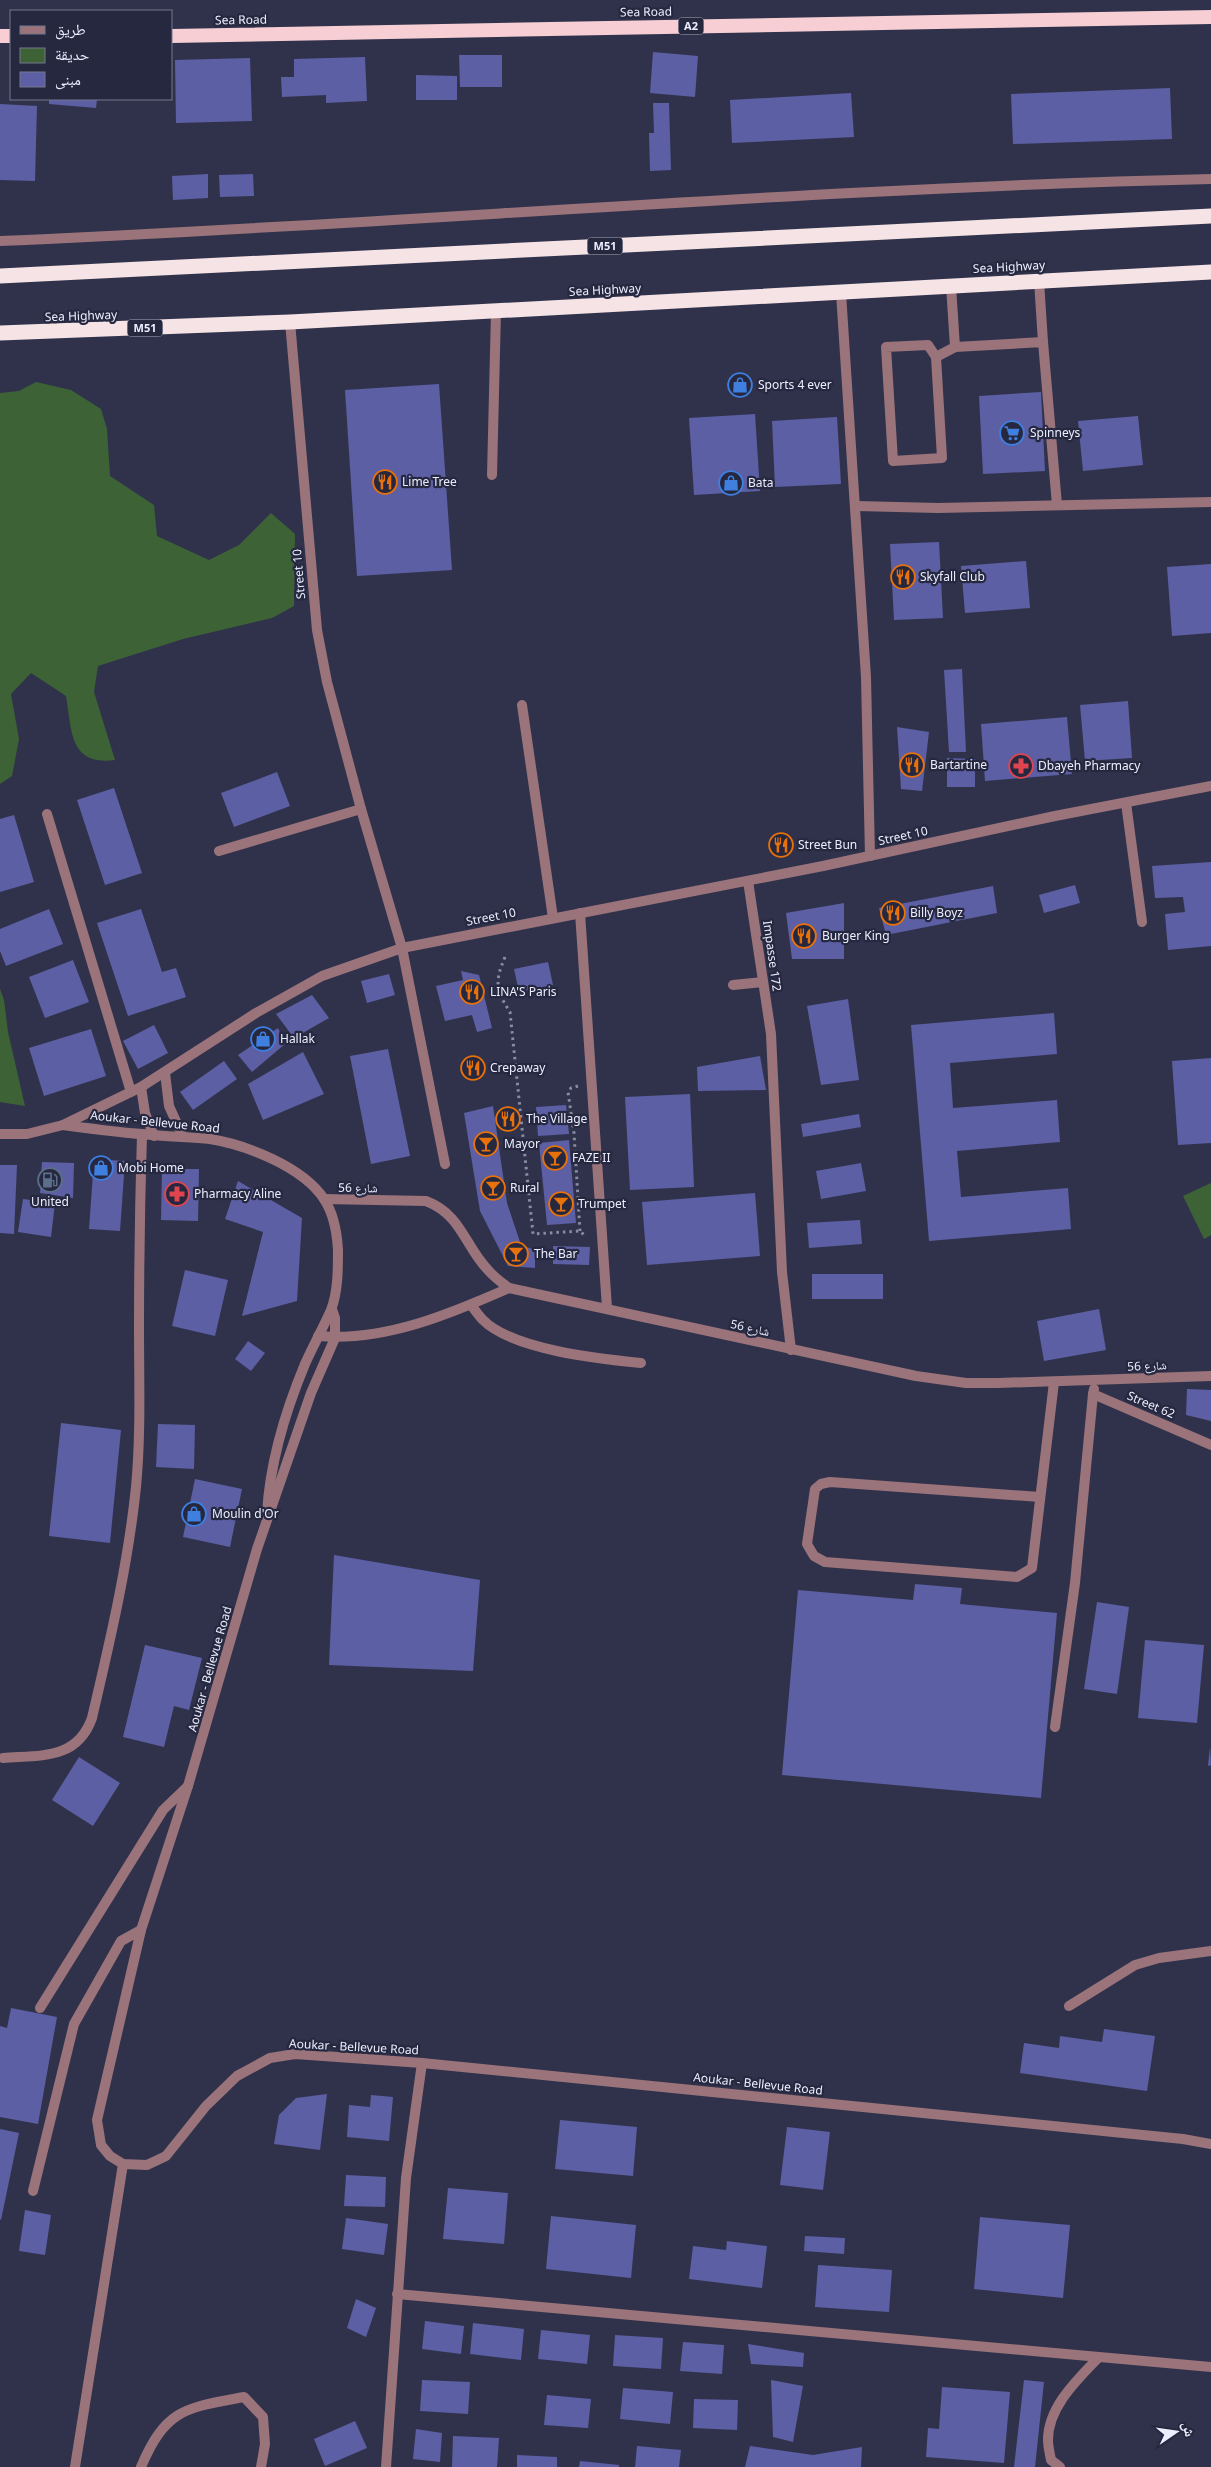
<svg xmlns="http://www.w3.org/2000/svg" width="1211" height="2467" viewBox="0 0 1211 2467" font-family="'Noto Sans','Noto Naskh Arabic',sans-serif">
	<style>
		.green { fill: #3d6235 }
		.building { fill: #5c5fa3 }
		.lines { fill: none; stroke-linecap: round; stroke-linejoin: round }
		.path { stroke: #8a8ca1; stroke-width: 3; stroke-dasharray: 2.5 4; stroke-linecap: butt }
		.service { stroke: #9a747a; stroke-width: 10 }
		.minor { stroke: #9a747a; stroke-width: 10 }
		.tertiary { stroke: #9a747a; stroke-width: 10 }
		.trunk { stroke: #f6ced4; stroke-width: 14 }
		.motorway { stroke: #f6e3e6; stroke-width: 15 }
		.labels { text-anchor: middle; stroke-width: 4.5; stroke-linejoin: round; paint-order: stroke }
		.shield { fill: #262840; stroke: #b1b3c6; stroke-width: 1 }
		.shield-label { font-size: 11px; font-weight: bold; fill: #eceeff }
		.street-label { font-size: 12px; fill: #eceeff; stroke: #262840 }
		.poi-label { font-size: 12px; fill: #eceeff; stroke: #262840; text-anchor: start }
	</style>
	<rect width="100%" height="100%" fill="#30324b"/>
	<g class="green">
		<path d="M36,382L71,390L101,409L107,429L110,476L154,505L157,536L209,560L239,545L271,513L295,534L294,606L272,618L183,639L98,666L94,692L115,760C69,766 72,731 66,696L31,673L11,694L19,739L12,776L0,784V393L19,391Z"/>
		<polygon points="0,989 4,1000 8,1032 25,1106 0,1102"/>
		<polygon points="1211,1183 1211,1235 1204,1239 1183,1196"/>
	</g>
	<g class="building">
		<polygon points="653,52 698,56 695,97 650,93"/>
		<polygon points="459,55 502,55 502,87 460,87"/>
		<polygon points="365,57 367,101 326,103 326,95 282,97 281,77 294,77 294,59"/>
		<polygon points="250,58 252,121 176,123 175,60"/>
		<polygon points="416,75 457,76 457,100 416,100"/>
		<polygon points="1170,88 1172,139 1013,144 1011,94"/>
		<polygon points="851,93 854,137 732,143 730,100"/>
		<polygon points="49,99 97,99 96,108 49,104"/>
		<polygon points="653,103 669,103 671,170 650,171 649,133 654,133"/>
		<polygon points="0,104 37,106 35,181 0,180"/>
		<polygon points="208,174 208,198 173,200 172,176"/>
		<polygon points="253,174 254,196 220,197 219,175"/>
		<polygon points="439,384 452,570 357,576 345,390"/>
		<polygon points="1041,392 1045,471 983,474 979,396"/>
		<polygon points="755,414 760,491 694,495 689,418"/>
		<polygon points="1138,416 1143,465 1083,471 1078,421"/>
		<polygon points="837,417 841,484 775,487 772,421"/>
		<polygon points="939,542 943,618 894,620 890,544"/>
		<polygon points="1026,561 1030,608 965,613 961,566"/>
		<polygon points="1211,564 1211,633 1172,636 1167,567"/>
		<polygon points="962,669 966,752 949,752 944,670"/>
		<polygon points="1128,701 1132,758 1085,761 1080,705"/>
		<polygon points="1067,717 1072,774 985,781 981,724"/>
		<polygon points="897,727 929,732 922,791 901,789"/>
		<polygon points="947,758 975,759 975,787 947,787"/>
		<polygon points="277,772 290,806 234,827 221,793"/>
		<polygon points="114,788 142,873 105,885 77,800"/>
		<polygon points="14,815 34,882 0,892 0,819"/>
		<polygon points="1211,862 1211,946 1168,950 1165,914 1185,912 1183,897 1155,898 1152,866"/>
		<polygon points="1075,885 1080,903 1044,913 1039,895"/>
		<polygon points="993,886 997,913 886,935 879,908"/>
		<polygon points="844,903 844,959 792,959 786,913"/>
		<polygon points="49,909 63,944 6,966 0,951 0,929"/>
		<polygon points="141,909 162,972 176,968 186,997 128,1016 97,923"/>
		<polygon points="73,960 89,1002 45,1018 29,977"/>
		<polygon points="548,962 553,985 519,992 514,969"/>
		<polygon points="461,971 479,975 492,1028 477,1032 472,1015 445,1021 436,986 463,980"/>
		<polygon points="389,974 395,995 367,1003 361,981"/>
		<polygon points="312,995 329,1018 294,1038 276,1014"/>
		<polygon points="848,999 859,1080 821,1085 807,1006"/>
		<polygon points="1054,1013 1057,1054 950,1063 953,1108 1057,1100 1060,1142 957,1151 961,1197 1068,1188 1071,1229 929,1241 911,1025"/>
		<polygon points="154,1025 168,1053 138,1069 123,1041"/>
		<polygon points="278,1028 285,1044 252,1072 238,1055"/>
		<polygon points="91,1029 106,1076 44,1096 29,1048"/>
		<polygon points="388,1049 410,1156 371,1164 350,1056"/>
		<polygon points="303,1052 324,1094 263,1120 248,1084"/>
		<polygon points="760,1056 766,1090 698,1091 697,1067"/>
		<polygon points="1211,1058 1211,1143 1178,1145 1172,1061"/>
		<polygon points="224,1061 237,1079 193,1110 180,1092"/>
		<polygon points="690,1094 694,1187 630,1190 625,1097"/>
		<polygon points="566,1105 569,1134 538,1136 536,1107"/>
		<polygon points="493,1106 507,1203 521,1245 535,1250 535,1268 508,1266 480,1211 464,1113"/>
		<polygon points="859,1114 861,1127 803,1137 801,1124"/>
		<polygon points="569,1140 576,1223 547,1225 539,1143"/>
		<polygon points="94,1159 125,1161 120,1231 89,1229"/>
		<polygon points="42,1162 74,1163 73,1198 40,1193"/>
		<polygon points="861,1163 866,1191 821,1199 816,1171"/>
		<polygon points="0,1165 17,1165 14,1234 0,1233"/>
		<polygon points="162,1169 199,1169 198,1221 161,1220"/>
		<polygon points="238,1181 302,1218 297,1301 242,1316 263,1232 225,1219"/>
		<polygon points="755,1193 760,1256 647,1265 642,1202"/>
		<polygon points="23,1199 55,1203 51,1237 18,1232"/>
		<polygon points="860,1220 862,1244 809,1248 807,1223"/>
		<polygon points="553,1246 590,1247 589,1265 553,1264"/>
		<polygon points="185,1270 228,1280 215,1336 172,1326"/>
		<rect x="812" y="1274" width="71" height="25"/>
		<polygon points="1099,1309 1106,1350 1044,1361 1037,1321"/>
		<polygon points="248,1341 265,1353 251,1371 235,1359"/>
		<polygon points="1187,1389 1211,1390 1211,1421 1186,1415"/>
		<polygon points="61,1423 121,1430 110,1543 49,1536"/>
		<polygon points="158,1424 195,1425 194,1469 156,1467"/>
		<polygon points="195,1479 242,1489 230,1547 183,1537"/>
		<polygon points="334,1555 480,1580 473,1671 329,1665"/>
		<polygon points="915,1584 962,1588 960,1604 1057,1613 1041,1798 782,1775 798,1590 913,1600"/>
		<polygon points="1097,1602 1129,1607 1117,1694 1084,1689"/>
		<polygon points="1145,1640 1204,1645 1197,1723 1138,1718"/>
		<polygon points="145,1645 202,1658 189,1710 174,1706 164,1747 123,1737"/>
		<polygon points="1210,1747 1211,1765 1208,1766"/>
		<polygon points="79,1757 120,1783 93,1826 52,1800"/>
		<polygon points="11,2008 57,2017 38,2124 0,2117 0,2026 7,2028"/>
		<polygon points="1104,2029 1155,2036 1147,2091 1020,2073 1024,2043 1059,2048 1060,2036 1102,2042"/>
		<polygon points="327,2094 320,2150 274,2144 279,2115 296,2098"/>
		<polygon points="371,2095 393,2097 389,2141 347,2137 349,2105 370,2107"/>
		<polygon points="560,2120 637,2127 633,2176 555,2169"/>
		<polygon points="787,2127 830,2132 823,2190 780,2185"/>
		<polygon points="0,2129 19,2133 1,2220 0,2219"/>
		<polygon points="346,2175 386,2177 385,2207 344,2206"/>
		<polygon points="448,2188 508,2193 504,2244 443,2239"/>
		<polygon points="25,2210 51,2215 45,2255 19,2251"/>
		<polygon points="551,2216 636,2225 631,2278 546,2269"/>
		<polygon points="980,2217 1070,2225 1063,2298 974,2289"/>
		<polygon points="346,2218 388,2224 384,2255 342,2249"/>
		<polygon points="805,2236 845,2238 844,2254 804,2251"/>
		<polygon points="727,2241 767,2246 762,2288 689,2279 693,2246 726,2250"/>
		<polygon points="818,2265 892,2270 889,2312 815,2307"/>
		<polygon points="356,2299 376,2308 366,2337 347,2328"/>
		<polygon points="425,2321 464,2326 461,2354 422,2349"/>
		<polygon points="473,2323 524,2329 521,2360 470,2354"/>
		<polygon points="541,2330 590,2335 587,2364 538,2359"/>
		<polygon points="615,2335 663,2338 661,2369 613,2366"/>
		<polygon points="683,2342 724,2345 722,2374 680,2371"/>
		<polygon points="748,2344 804,2353 803,2367 751,2364"/>
		<polygon points="422,2380 470,2382 468,2414 420,2411"/>
		<polygon points="771,2380 803,2386 793,2442 773,2437"/>
		<polygon points="1024,2380 1044,2382 1035,2467 1014,2467"/>
		<polygon points="942,2387 1010,2392 1004,2463 926,2457 928,2428 939,2429"/>
		<polygon points="623,2388 673,2392 670,2424 620,2419"/>
		<polygon points="547,2395 591,2399 588,2428 544,2425"/>
		<polygon points="694,2399 738,2400 737,2430 693,2428"/>
		<polygon points="355,2421 367,2448 325,2466 314,2439"/>
		<polygon points="416,2429 442,2433 440,2462 413,2459"/>
		<polygon points="453,2436 499,2438 497,2467 452,2467"/>
		<polygon points="637,2446 681,2450 679,2467 635,2467"/>
		<polygon points="750,2446 813,2455 862,2447 861,2467 745,2467"/>
		<polygon points="517,2455 557,2457 557,2467 517,2467"/>
		<polygon points="580,2461 619,2465 619,2467 579,2467"/>
	</g>
	<g class="lines">
		<g class="path">
			<path d="M505,957C495,981 495,989 510,1012L533,1234L580,1231L586,1237"/>
			<polyline points="578,1086 571,1088 568,1092 574,1133 580,1231"/>
		</g>
		<g class="service">
			<polyline points="1039,281 1043,342"/>
			<polyline points="951,286 955,347"/>
			<polyline points="936,357 942,458 893,461 886,347 928,345 936,357 955,347 1043,342 1057,505"/>
			<polyline points="492,475 496,311"/>
			<polyline points="856,506 938,508 1211,502"/>
			<polyline points="522,705 553,918"/>
			<polyline points="1126,803 1142,922"/>
			<polyline points="748,881 771,1034 782,1272 791,1350"/>
			<polyline points="733,985 763,982"/>
			<path d="M471,1305C475,1310 479,1316 483,1320C513,1350 600,1359 641,1363"/>
			<polyline points="1040,1497 830,1482 821,1484 815,1489 807,1544 814,1556 825,1562 1017,1577 1032,1568 1054,1382"/>
			<polyline points="40,2008 163,1810 188,1786"/>
			<polyline points="33,2191 74,2024 121,1941 141,1930"/>
			<polyline points="397,2294 1211,2367"/>
			<polyline points="75,2467 123,2164"/>
			<path d="M141,2467C166,2408 186,2408 244,2397L263,2417L265,2444L261,2467"/>
			<polyline points="386,2467 406,2178 422,2063"/>
			<path d="M1060,2467L1051,2460C1050,2454 1048,2447 1048,2440C1048,2407 1077,2380 1098,2358"/>
		</g>
		<g class="minor">
			<path d="M0,241C404,224 807,188 1211,179"/>
			<polyline points="47,814 131,1092"/>
			<polyline points="219,851 361,809"/>
			<polyline points="580,913 607,1308"/>
			<polyline points="402,948 445,1164"/>
			<path d="M324,1199L426,1201C462,1215 464,1245 488,1270C494,1277 502,1283 509,1288L916,1376L966,1383H998L1211,1376"/>
			<path d="M318,1336C384,1342 450,1314 509,1288"/>
			<polyline points="1094,1389 1093,1394 1211,1445"/>
			<polyline points="1055,1727 1075,1583 1093,1394"/>
			<path d="M3,1758C41,1755 77,1760 92,1718C110,1641 128,1565 136,1487C141,1434 139,1381 139,1328C139,1263 140,1199 142,1134"/>
			<polyline points="1069,2006 1135,1965 1159,1958 1211,1951"/>
		</g>
		<g class="tertiary">
			<polyline points="841,293 866,677 870,856"/>
			<polyline points="290,322 317,630 327,682 361,809 402,948"/>
			<polyline points="165,1073 169,1106 183,1137"/>
			<polyline points="141,1087 145,1113 154,1136"/>
			<path d="M63,1125C93,1129 123,1133 153,1135C172,1137 191,1137 210,1139C247,1145 303,1167 324,1199C334,1214 337,1233 338,1250C338,1269 338,1292 331,1310C323,1328 313,1346 305,1364C285,1412 270,1462 267,1513"/>
			<polyline points="0,1134 27,1134 63,1125 141,1087 256,1013 322,976 402,948 823,866 1055,816 1211,786"/>
			<polyline points="332,1309 335,1318 335,1338 311,1393 257,1549 188,1786 141,1930 97,2120 101,2145 110,2156 123,2164 147,2165 166,2156 206,2106 237,2076 270,2058 295,2054 422,2063 1183,2139 1211,2144"/>
		</g>
		<g class="trunk">
			<polyline points="0,36 11,36"/>
			<polyline points="171,36 1211,17"/>
		</g>
		<g class="motorway">
			<polyline points="0,276 1211,216"/>
			<polyline points="0,333 290,322 1211,272"/>
		</g>
	</g>
	<defs>
		<g id="shop-ring" transform="scale(1.25)"><circle r="9.5" fill="#262840" stroke="#3f7fe0" stroke-width="1.5"/><path d="M-5-2.5h2.3a2.7 3.5 0 0 1 5.4 0H5L5.5 6h-11ZM-1.5-2.5h3a1.5 2.3 0 0 0-3 0Z" fill="#3f7fe0"/></g>
		<g id="supermarket-ring" transform="scale(1.25)"><circle r="9.5" fill="#262840" stroke="#3f7fe0" stroke-width="1.5"/><path d="M-6-5.5h2.5l.6 2H6L4.5 2H-2.5L-4.4-4H-6ZM-1.5 3.2a1.3 1.3 0 1 0 .1 0ZM3 3.2a1.3 1.3 0 1 0 .1 0Z" fill="#3f7fe0"/></g>
		<g id="restaurant-ring" transform="scale(1.25)"><circle r="9.5" fill="#262840" stroke="#e8710a" stroke-width="1.5"/><path d="M-5-6h1v4h1v-4h1v4h1v-4h1v5L-1.5 .5V6h-2V.5L-5-1ZM5-6V6H3V1.5H1.5Q1.5-4 5-6Z" fill="#e8710a"/></g>
		<g id="pharmacy-ring" transform="scale(1.25)"><circle r="9.5" fill="#262840" stroke="#e0444e" stroke-width="1.5"/><path d="M-2-6h4v4h4v4h-4v4h-4v-4h-4v-4h4Z" fill="#e0444e"/></g>
		<g id="bar-ring" transform="scale(1.25)"><circle r="9.5" fill="#262840" stroke="#e8710a" stroke-width="1.5"/><path d="M-6-5H6L.8 .8V4.5H3.5V6h-7V4.5H-.8V.8Z" fill="#e8710a"/></g>
		<g id="fuel-ring" transform="scale(1.25)"><circle r="9.5" fill="#262840" stroke="#5c6f8a" stroke-width="1.5"/><path d="M-5.5-6h7V0h2V4h1.3V-2.5L3-4.5l.8-.8L6-3V5H2.5V1h-1V6h-7ZM-4.2-4.7v3.2H.2V-4.7Z" fill="#5c6f8a"/></g>
	</defs>
	<g fill-rule="evenodd">
		<use href="#shop-ring" x="740" y="385"/>
		<use href="#supermarket-ring" x="1012" y="433"/>
		<use href="#restaurant-ring" x="385" y="482"/>
		<use href="#shop-ring" x="731" y="483"/>
		<use href="#restaurant-ring" x="903" y="577"/>
		<use href="#restaurant-ring" x="912" y="765"/>
		<use href="#pharmacy-ring" x="1021" y="766"/>
		<use href="#restaurant-ring" x="781" y="845"/>
		<use href="#restaurant-ring" x="893" y="913"/>
		<use href="#restaurant-ring" x="804" y="936"/>
		<use href="#restaurant-ring" x="472" y="992"/>
		<use href="#shop-ring" x="263" y="1039"/>
		<use href="#restaurant-ring" x="473" y="1068"/>
		<use href="#restaurant-ring" x="508" y="1119"/>
		<use href="#bar-ring" x="486" y="1144"/>
		<use href="#bar-ring" x="555" y="1158"/>
		<use href="#shop-ring" x="101" y="1168"/>
		<use href="#fuel-ring" x="50" y="1180"/>
		<use href="#bar-ring" x="493" y="1188"/>
		<use href="#pharmacy-ring" x="177" y="1194"/>
		<use href="#bar-ring" x="561" y="1204"/>
		<use href="#bar-ring" x="516" y="1254"/>
		<use href="#shop-ring" x="194" y="1514"/>
	</g>
	<g class="labels">
		<g class="shield">
			<rect x="678.5" y="17.5" width="25" height="17" rx="4"/>
			<rect x="587.5" y="237.5" width="35" height="17" rx="4"/>
			<rect x="127.5" y="319.5" width="35" height="17" rx="4"/>
		</g>
		<g class="shield-label">
			<text x="691" y="30">A2</text>
			<text x="605" y="250">M51</text>
			<text x="145" y="332">M51</text>
		</g>
		<g class="street-label">
			<text transform="translate(646 12) rotate(-1)" y="4">Sea Road</text>
			<text transform="translate(241 20) rotate(-1)" y="4">Sea Road</text>
			<text transform="translate(1009 267) rotate(-3)" y="4">Sea Highway</text>
			<text transform="translate(605 290) rotate(-3)" y="4">Sea Highway</text>
			<text transform="translate(81 316) rotate(-2)" y="4">Sea Highway</text>
			<text transform="translate(299 574) rotate(-95)" y="4">Street 10</text>
			<text transform="translate(903 836) rotate(-12)" y="4">Street 10</text>
			<text transform="translate(491 917) rotate(-11)" y="4">Street 10</text>
			<text transform="translate(772 956) rotate(82)" y="4">Impasse 172</text>
			<text transform="translate(155 1122) rotate(6)" y="4">Aoukar - Bellevue Road</text>
			<text transform="translate(358 1188) rotate(1)" y="4">شارع 56</text>
			<text transform="translate(750 1328) rotate(12)" y="4">شارع 56</text>
			<text transform="translate(1147 1366) rotate(-2)" y="4">شارع 56</text>
			<text transform="translate(1151 1405) rotate(23)" y="4">Street 62</text>
			<text transform="translate(210 1669) rotate(-74)" y="4">Aoukar - Bellevue Road</text>
			<text transform="translate(354 2047) rotate(3)" y="4">Aoukar - Bellevue Road</text>
			<text transform="translate(758 2084) rotate(6)" y="4">Aoukar - Bellevue Road</text>
		</g>
		<g class="poi-label">
			<text x="758" y="389">Sports 4 ever</text>
			<text x="1030" y="437">Spinneys</text>
			<text x="402" y="486">Lime Tree</text>
			<text x="748" y="487">Bata</text>
			<text x="920" y="581">Skyfall Club</text>
			<text x="930" y="769">Bartartine</text>
			<text x="1038" y="770">Dbayeh Pharmacy</text>
			<text x="798" y="849">Street Bun</text>
			<text x="910" y="917">Billy Boyz</text>
			<text x="822" y="940">Burger King</text>
			<text x="490" y="996">LINA'S Paris</text>
			<text x="280" y="1043">Hallak</text>
			<text x="490" y="1072">Crepaway</text>
			<text x="526" y="1123">The Village</text>
			<text x="504" y="1148">Mayor</text>
			<text x="572" y="1162">FAZE II</text>
			<text x="118" y="1172">Mobi Home</text>
			<text x="510" y="1192">Rural</text>
			<text x="194" y="1198">Pharmacy Aline</text>
			<text x="50" y="1206" text-anchor="middle">United</text>
			<text x="578" y="1208">Trumpet</text>
			<text x="534" y="1258">The Bar</text>
			<text x="212" y="1518">Moulin d'Or</text>
		</g>
	</g>
	<rect x="10" y="10" width="162" height="90" fill="#262840" stroke="#75778c"/>
	<rect x="20" y="26" width="25" height="8" fill="#9a747a" stroke="#75778c"/>
	<text x="55" y="35" font-size="15" fill="#eceeff">طريق</text>
	<rect x="20" y="48" width="25" height="15" fill="#3d6235" stroke="#75778c"/>
	<text x="55" y="60" font-size="15" fill="#eceeff">حديقة</text>
	<rect x="20" y="72" width="25" height="15" fill="#5c5fa3" stroke="#75778c"/>
	<text x="55" y="85" font-size="15" fill="#eceeff">مبنى</text>
	<g transform="translate(1176 2432) rotate(77)" stroke="#262840" stroke-width="4" paint-order="stroke">
	<path d="M0-4L9 19L0 12L-9 19Z" fill="#eceeff"/>
	<text y="-8" font-size="14" font-weight="bold" text-anchor="middle" fill="#eceeff">ش</text>
	</g>
</svg>
